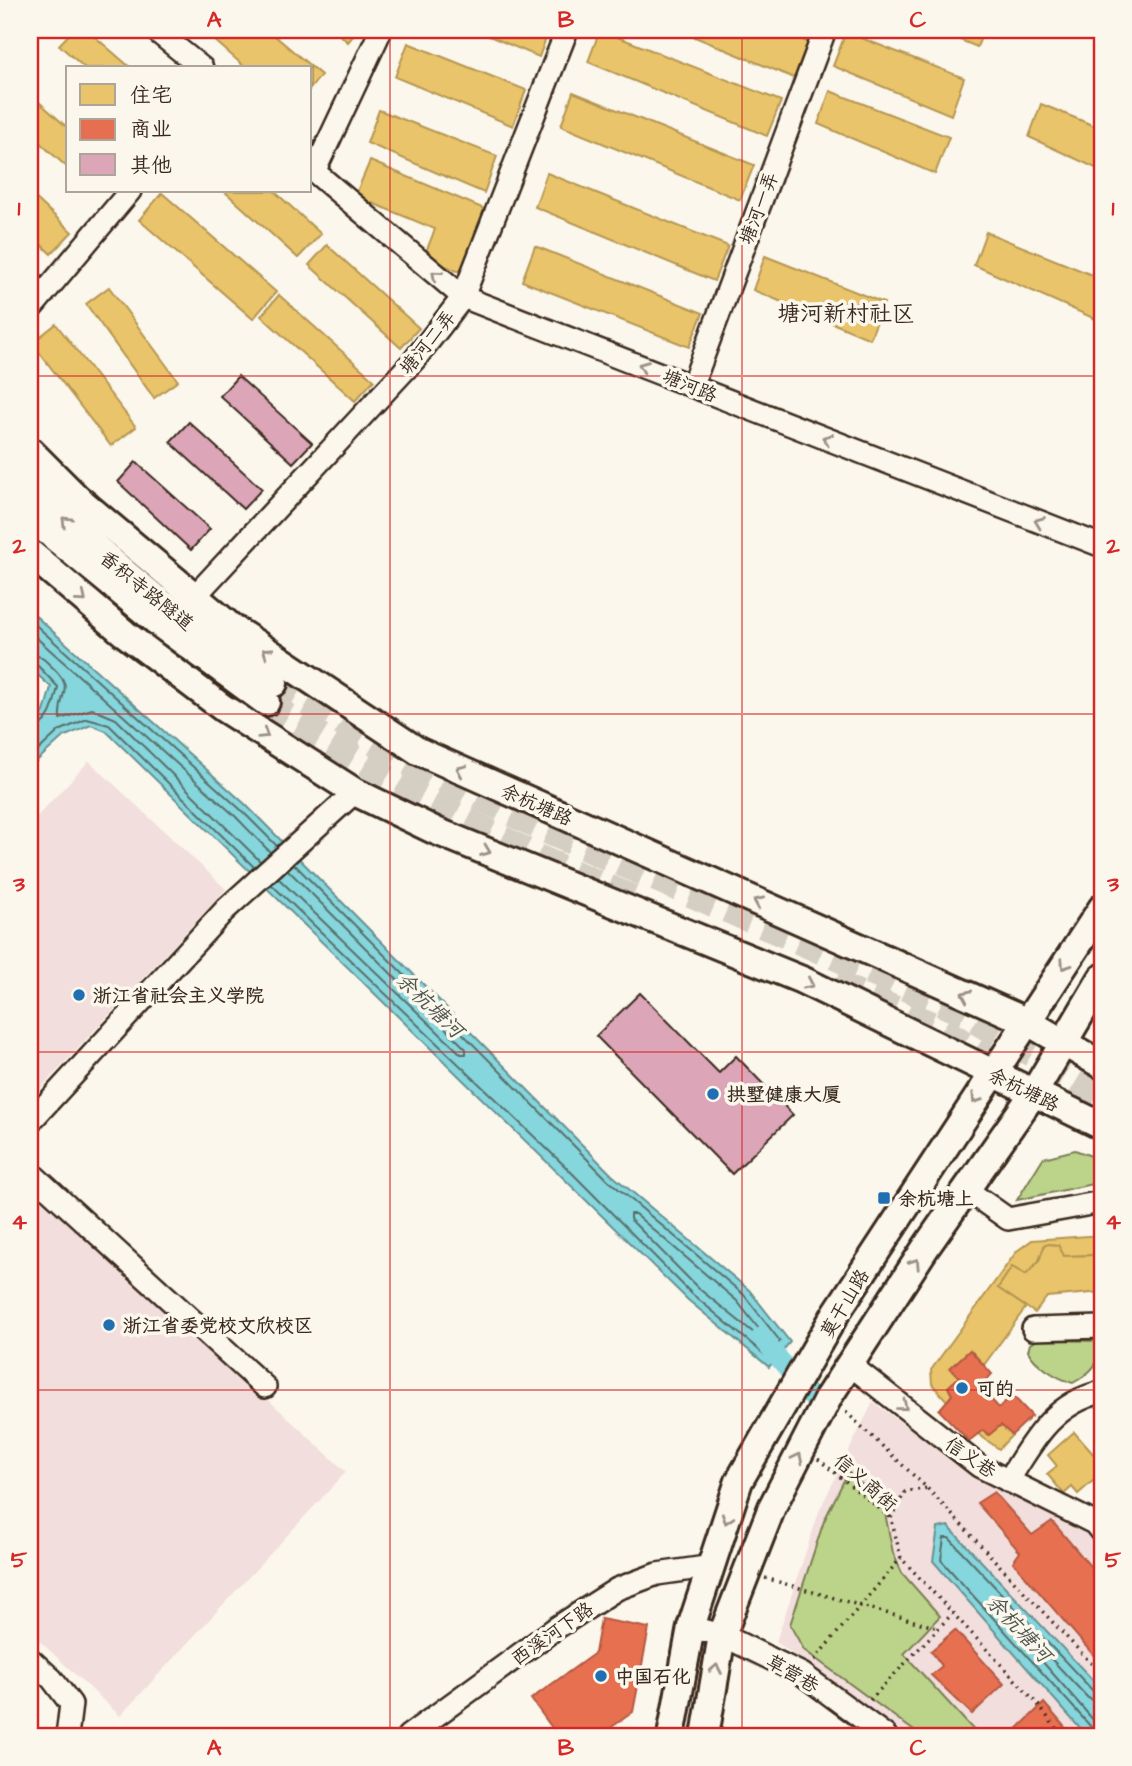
<svg xmlns="http://www.w3.org/2000/svg" width="1132" height="1766" viewBox="0 0 1132 1766" font-family="'Architects Daughter','LXGW WenKai TC',sans-serif">
	<style>
		.built { fill: #f2dedc }
		.green { fill: #bcd38a; stroke: #7c7e54; stroke-width: 2 }
		.water { fill: #85d6dd; stroke: #679191; stroke-width: 2 }
		.homes { fill: #e9c46a; stroke: #b59653; stroke-width: 2 }
		.shops { fill: #e76f51; stroke: #b35a42; stroke-width: 2 }
		.lines { fill: none; stroke-linecap: round; stroke-linejoin: round }
		.shore { stroke: #596f6a; stroke-width: 2 }
		.canal { stroke: #85d6dd; stroke-width: 19 }
		.building { fill: #dca5b8; stroke: #3b2a1e; stroke-width: 2 }
		.major-tunnel { stroke: #d5cec3; stroke-width: 26; stroke-dasharray: 26 13; stroke-linecap: butt }
		.minor-casing { stroke: #3b2a1e; stroke-width: 26 }
		.major-casing { stroke: #3b2a1e; stroke-width: 32 }
		.path { stroke: #3b2a1e; stroke-width: 3.5; stroke-dasharray: 2 5; stroke-linecap: butt }
		.minor { stroke: #fbf7ec; stroke-width: 21 }
		.major { stroke: #fbf7ec; stroke-width: 26 }
		.oneway { stroke: #9b9085 }
		.grid { fill: none; stroke: #d62828; stroke-width: 2; stroke-opacity: 0.55 }
		.poi-dot { fill: #1f6fb2; stroke: #fbf7ec; stroke-width: 2.5 }
		.labels { text-anchor: middle; stroke-width: 7; stroke-linejoin: round; paint-order: stroke }
		.street-label { font-size: 19px; fill: #3b2a1e; stroke: #fbf7ec }
		.poi-label { font-size: 19px; font-weight: bold; fill: #3b2a1e; stroke: #fbf7ec; text-anchor: start }
		.water-label { font-size: 21px; font-style: italic; fill: #4e554e; stroke: #fbf7ec }
		.quarter-label { font-size: 23px; fill: #3b2a1e; stroke: #fbf7ec }
		.neatline { fill: none; stroke: #d62828; stroke-width: 2.5 }
		.grid-label { font-size: 23px; text-anchor: middle; font-weight: bold; fill: #d62828 }
	</style>
	<rect width="100%" height="100%" fill="#fbf7ec"/>
	<filter id="ink" filterUnits="userSpaceOnUse"><feTurbulence type="fractalNoise" baseFrequency=".0143" numOctaves="2"/><feDisplacementMap in="SourceGraphic" scale="14" xChannelSelector="R" yChannelSelector="G"/><feConvolveMatrix kernelMatrix="1 2 1 2 8 2 1 2 1" color-interpolation-filters="sRGB"/></filter>
	<g filter="url(#ink)">
		<g class="built">
			<polygon points="89,761 226,889 30,1100 30,824"/>
			<polygon points="30,1178 346,1472 120,1716 30,1632"/>
			<polygon points="873,1402 964,1468 1086,1529 1102,1547 1102,1736 908,1736 776,1642 820,1509"/>
		</g>
		<g class="green">
			<polygon points="1075,1150 1102,1160 1102,1182 1017,1200 1043,1158"/>
			<path d="M1037,1340L1102,1341C1102,1362 1091,1373 1073,1383C1058,1379 1035,1365 1028,1351L1030,1344Z"/>
			<polygon points="848,1472 883,1503 893,1553 902,1573 940,1616 904,1654 979,1736 921,1736 804,1650 790,1625 824,1521"/>
		</g>
		<g class="water">
			<polygon points="30,611 245,804 612,1175 749,1290 790,1342 769,1367 688,1300 106,731 91,725 63,737 30,767 30,725 44,712 51,687 30,668"/>
			<polygon points="948,1526 1102,1690 1102,1736 1090,1736 1077,1725 933,1561 938,1528"/>
		</g>
		<g class="homes">
			<polygon points="73,30 87,30 131,68 85,68 59,45"/>
			<polygon points="268,30 321,75 310,89 310,68 246,68 204,31"/>
			<polygon points="334,30 358,30 348,42"/>
			<polygon points="475,30 549,30 539,57"/>
			<polygon points="600,30 781,101 767,136 588,62"/>
			<polygon points="678,30 776,30 808,42 794,78"/>
			<polygon points="936,30 984,30 977,47"/>
			<polygon points="846,32 964,78 951,115 833,66"/>
			<polygon points="408,43 526,90 513,126 395,77"/>
			<polygon points="830,91 949,137 935,174 818,124"/>
			<polygon points="573,92 754,165 740,200 561,126"/>
			<polygon points="30,94 68,128 68,168 30,134"/>
			<polygon points="1041,104 1102,129 1102,171 1029,137"/>
			<polygon points="379,110 497,156 484,193 367,143"/>
			<polygon points="370,161 487,210 462,273 424,257 435,229 355,196"/>
			<polygon points="547,173 728,246 714,281 535,207"/>
			<polygon points="224,191 274,191 321,234 298,258"/>
			<polygon points="30,193 72,232 51,254 30,234"/>
			<polygon points="162,193 276,292 253,319 139,220"/>
			<polygon points="986,232 1102,279 1102,322 974,265"/>
			<polygon points="327,245 419,328 401,348 309,265"/>
			<polygon points="535,246 703,313 689,347 522,281"/>
			<polygon points="765,256 884,303 870,339 753,290"/>
			<polygon points="109,287 178,381 154,398 86,304"/>
			<polygon points="279,295 374,380 355,401 261,316"/>
			<polygon points="56,324 136,427 111,446 32,343"/>
			<polygon points="1102,1235 1102,1251 1099,1255 1064,1256 1058,1245 1045,1244 1039,1261 1026,1275 1012,1267 998,1288 1026,1307 984,1365 970,1350 950,1368 959,1377 948,1387 952,1395 947,1401 932,1384 931,1370 1017,1251 1032,1240"/>
			<polygon points="1045,1244 1058,1245 1064,1256 1099,1255 1102,1251 1102,1292 1047,1297 1035,1313 998,1288 1012,1267 1026,1275 1039,1261"/>
			<polygon points="1001,1425 1012,1435 999,1449 978,1434 983,1430 989,1435"/>
			<polygon points="1074,1432 1102,1464 1102,1473 1078,1494 1072,1487 1064,1494 1047,1474 1057,1466 1048,1455"/>
			<polygon points="796,1726 828,1734 788,1736"/>
		</g>
		<g class="shops">
			<polygon points="970,1350 992,1374 980,1387 999,1408 1012,1395 1032,1416 1012,1435 1001,1425 989,1435 983,1430 969,1441 939,1410 952,1395 948,1387 959,1377 950,1368"/>
			<polygon points="994,1492 1032,1535 1052,1521 1102,1580 1102,1665 1013,1562 1020,1552 977,1503"/>
			<polygon points="601,1619 649,1628 633,1712 599,1736 558,1736 531,1699 595,1653"/>
			<polygon points="955,1630 1004,1684 972,1714 931,1675 942,1666 931,1651"/>
			<polygon points="1044,1703 1069,1732 1065,1736 1010,1736"/>
		</g>
		<g class="lines">
			<g class="shore">
				<polyline points="30,620 240,809 277,846"/>
				<polyline points="30,632 234,815 270,852"/>
				<path d="M30,654C39,655 43,658 49,664C78,690 58,690 60,719L92,709L116,719L260,861"/>
				<path d="M30,663L37,665L58,687C54,704 50,726 30,729"/>
				<polyline points="30,758 59,731 87,719 109,725 254,867"/>
				<polyline points="278,878 461,1054 466,1054 466,1049 288,870"/>
				<polyline points="271,884 569,1170 692,1294 765,1355 770,1355 780,1341 744,1295 608,1180 294,864"/>
				<polygon points="630,1214 635,1214 737,1301 759,1329 759,1333 754,1333 698,1288 630,1219"/>
				<polyline points="1102,1703 1088,1698 1026,1632 1021,1633 1021,1637 1102,1730"/>
				<polyline points="1094,1736 1092,1728 941,1560 944,1538 949,1538 1094,1692 1102,1694"/>
			</g>
			<polyline class="canal" points="761,1337 811,1397"/>
		</g>
		<g class="building">
			<polygon points="238,376 312,443 293,463 220,396"/>
			<polygon points="189,422 262,489 243,509 170,442"/>
			<polygon points="136,462 210,529 191,550 118,482"/>
			<polygon points="640,993 719,1073 736,1056 793,1115 732,1174 596,1036"/>
		</g>
		<g class="lines">
			<g class="major-tunnel">
				<polyline points="274,683 401,759 551,833 960,1012 1102,1096"/>
				<polyline points="266,702 403,787 542,859 641,901"/>
				<polyline points="835,983 941,1028 1000,1066"/>
			</g>
			<g class="minor-casing">
				<g id="minor">
					<polyline points="155,30 202,68"/>
					<polyline points="310,168 463,297 1102,546"/>
					<polyline points="314,172 381,30"/>
					<polyline points="30,310 130,191"/>
					<polyline points="692,386 825,30"/>
					<polyline points="194,597 415,359 463,297 567,30"/>
					<polyline points="30,1122 226,909 355,792"/>
					<polyline points="30,1172 265,1387"/>
					<polyline points="967,1190 1008,1219 1102,1202"/>
					<polyline points="1033,1329 1102,1327"/>
					<polyline points="849,1364 979,1466 1094,1523 1102,1533"/>
					<path d="M1008,1481C1033,1441 1053,1403 1102,1392"/>
					<polyline points="691,1627 722,1635 802,1674 886,1736"/>
					<polyline points="30,1659 52,1679 71,1704 67,1736"/>
					<polyline points="408,1736 556,1628 617,1589 657,1574 713,1566"/>
				</g>
			</g>
			<g class="major-casing">
				<g id="major">
					<polyline points="30,451 77,498 231,627 418,751 1028,1022 1102,1065"/>
					<path d="M30,485C104,559 185,627 274,683"/>
					<polyline points="30,517 161,625 266,702"/>
					<polyline points="30,553 124,633 223,708 355,792 436,831 802,980 1102,1126"/>
					<polyline points="671,1736 691,1627 739,1481 836,1313 1102,908"/>
					<polyline points="705,1736 722,1635 772,1507 829,1396 926,1247 1033,1094 1102,978"/>
				</g>
			</g>
			<g class="path">
				<polyline points="846,1412 927,1488 1102,1675"/>
				<polyline points="818,1459 891,1518 901,1558 1036,1702 1062,1736"/>
				<polyline points="891,1518 905,1492 927,1488"/>
				<polyline points="765,1578 938,1628"/>
				<polyline points="814,1660 901,1558"/>
				<polyline points="870,1700 953,1613"/>
			</g>
			<use href="#minor" class="minor"/>
			<use href="#major" class="major"/>
		</g>
		<defs><path id="oneway-chevron" d="M-2-3.5L2.5 0L-2 3.5" fill="none" stroke-width="1.6" stroke-linecap="round" stroke-linejoin="round" transform="scale(1.75)"/></defs>
		<g class="oneway">
			<use href="#oneway-chevron" transform="translate(436 275) rotate(-140)"/>
			<use href="#oneway-chevron" transform="translate(643 366) rotate(-158)"/>
			<use href="#oneway-chevron" transform="translate(827 439) rotate(-159)"/>
			<use href="#oneway-chevron" transform="translate(66 521) rotate(-135)"/>
			<use href="#oneway-chevron" transform="translate(1039 522) rotate(-159)"/>
			<use href="#oneway-chevron" transform="translate(82 598) rotate(40)"/>
			<use href="#oneway-chevron" transform="translate(267 652) rotate(-145)"/>
			<use href="#oneway-chevron" transform="translate(264 734) rotate(32)"/>
			<use href="#oneway-chevron" transform="translate(461 770) rotate(-156)"/>
			<use href="#oneway-chevron" transform="translate(486 851) rotate(21)"/>
			<use href="#oneway-chevron" transform="translate(758 902) rotate(-156)"/>
			<use href="#oneway-chevron" transform="translate(1065 965) rotate(123)"/>
			<use href="#oneway-chevron" transform="translate(809 984) rotate(25)"/>
			<use href="#oneway-chevron" transform="translate(966 995) rotate(-156)"/>
			<use href="#oneway-chevron" transform="translate(976 1099) rotate(123)"/>
			<use href="#oneway-chevron" transform="translate(915 1263) rotate(-57)"/>
			<use href="#oneway-chevron" transform="translate(903 1406) rotate(38)"/>
			<use href="#oneway-chevron" transform="translate(798 1458) rotate(-63)"/>
			<use href="#oneway-chevron" transform="translate(727 1519) rotate(108)"/>
			<use href="#oneway-chevron" transform="translate(716 1669) rotate(-80)"/>
		</g>
	</g>
	<path class="grid" d="M390,30V1736M742,30V1736M30,376H1102M30,714H1102M30,1052H1102M30,1390H1102"/>
	<g class="poi-dot">
		<circle cx="79" cy="995" r="7"/>
		<circle cx="713" cy="1094" r="7"/>
		<rect x="877" y="1191" width="14" height="14" rx="3.5"/>
		<circle cx="109" cy="1325" r="7"/>
		<circle cx="962" cy="1388" r="7"/>
		<circle cx="601" cy="1676" r="7"/>
	</g>
	<g class="labels">
		<g class="street-label">
			<text transform="translate(758 208) rotate(-69)" y="7">塘河一弄</text>
			<text transform="translate(427 342) rotate(-51)" y="7">塘河二弄</text>
			<text transform="translate(690 385) rotate(22)" y="7">塘河路</text>
			<text transform="translate(147 590) rotate(39)" y="7">香积寺路隧道</text>
			<text transform="translate(537 804) rotate(24)" y="7">余杭塘路</text>
			<text transform="translate(1024 1089) rotate(26)" y="7">余杭塘路</text>
			<text transform="translate(844 1303) rotate(-59)" y="7">莫干山路</text>
			<text transform="translate(971 1457) rotate(34)" y="7">信义巷</text>
			<text transform="translate(866 1482) rotate(41)" y="7">信义商街</text>
			<text transform="translate(552 1633) rotate(-35)" y="7">西溪河下路</text>
			<text transform="translate(793 1673) rotate(30)" y="7">草营巷</text>
		</g>
		<g class="poi-label">
			<text x="93" y="1002">浙江省社会主义学院</text>
			<text x="727" y="1101">拱墅健康大厦</text>
			<text x="898" y="1205">余杭塘上</text>
			<text x="123" y="1332">浙江省委党校文欣校区</text>
			<text x="976" y="1395">可的</text>
			<text x="615" y="1683">中国石化</text>
		</g>
		<g class="water-label">
			<text transform="translate(430 1005) rotate(44)" y="7">余杭塘河</text>
			<text transform="translate(1019 1628) rotate(47)" y="7">余杭塘河</text>
		</g>
		<g class="quarter-label">
			<text x="846" y="321">塘河新村社区</text>
		</g>
	</g>
	<rect width="1132" height="1766" fill="none" stroke="#fbf7ec" stroke-width="77"/>
	<rect x="66" y="66" width="245" height="126" fill="#fbf7ec" stroke="#aea59a" stroke-width="2"/>
	<rect x="80" y="84" width="35" height="21" fill="#e9c46a" stroke="#aea59a" stroke-width="2"/>
	<text x="130" y="102" font-size="21" fill="#3b2a1e">住宅</text>
	<rect x="80" y="119" width="35" height="21" fill="#e76f51" stroke="#aea59a" stroke-width="2"/>
	<text x="130" y="136" font-size="21" fill="#3b2a1e">商业</text>
	<rect x="80" y="154" width="35" height="21" fill="#dca5b8" stroke="#aea59a" stroke-width="2"/>
	<text x="130" y="172" font-size="21" fill="#3b2a1e">其他</text>
	<rect x="38" y="38" width="1056" height="1690" class="neatline"/>
	<g class="grid-label">
		<text x="214" y="27">A</text>
		<text x="566" y="27">B</text>
		<text x="918" y="27">C</text>
		<text x="19" y="215">1</text>
		<text x="1113" y="215">1</text>
		<text x="19" y="553">2</text>
		<text x="1113" y="553">2</text>
		<text x="19" y="891">3</text>
		<text x="1113" y="891">3</text>
		<text x="19" y="1229">4</text>
		<text x="1113" y="1229">4</text>
		<text x="19" y="1567">5</text>
		<text x="1113" y="1567">5</text>
		<text x="214" y="1755">A</text>
		<text x="566" y="1755">B</text>
		<text x="918" y="1755">C</text>
	</g>
</svg>
